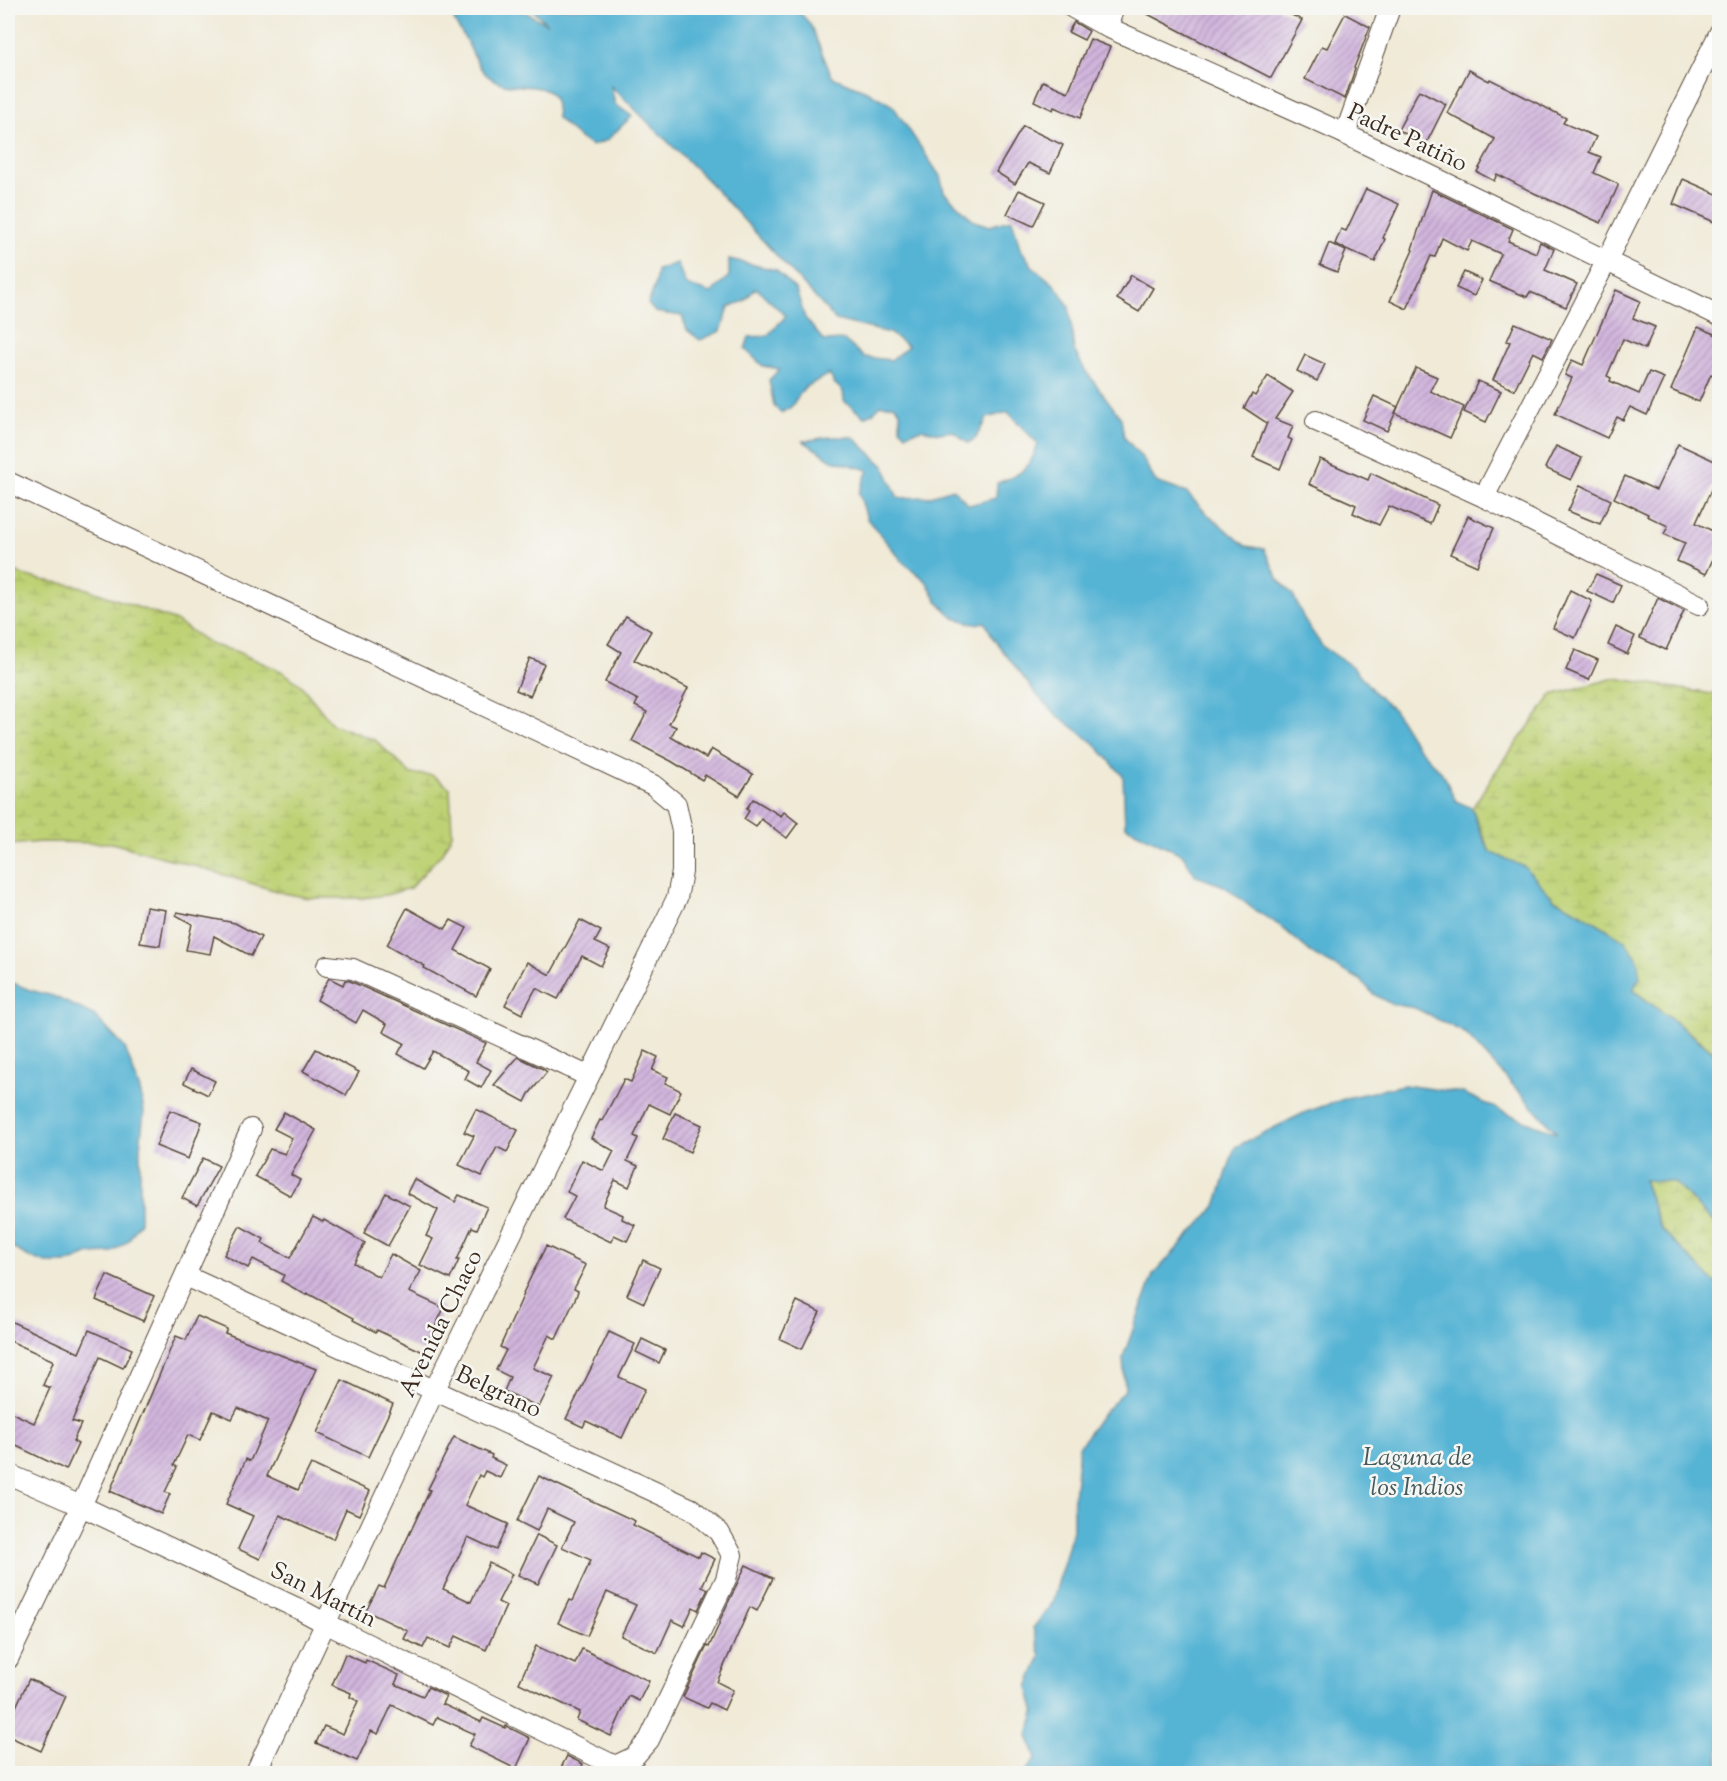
<svg xmlns="http://www.w3.org/2000/svg" width="1727" height="1781" viewBox="0 0 1727 1781" font-family="'Sorts Mill Goudy',serif">
	<style>
		.wetland { fill: url(#wetland-marsh); stroke: #7c7e4a; stroke-width: 1.5 }
		.water { fill: #55b3d4; stroke: #486e79; stroke-width: 1.5 }
		.building { fill: url(#building-hatch) }
		.lines { fill: none; stroke-linecap: round; stroke-linejoin: round }
		.street-casing { stroke: #56473a; stroke-width: 22 }
		.street { stroke: #fff; stroke-width: 20 }
		.labels { text-anchor: middle; stroke-width: 5; stroke-linejoin: round; paint-order: stroke }
		.street-label { font-size: 24px; fill: #3b2a1e; stroke: #f6f6f2 }
		.water-label { font-size: 26px; font-style: italic; fill: #445a5e; stroke: #f6f6f2 }
	</style>
	<defs>
		<pattern id="wetland-marsh" width="20" height="14" patternUnits="userSpaceOnUse" patternTransform="scale(1.5)"><rect width="20" height="14" fill="#bed275"/><path d="M1 5h8M5 5V1M11 12h8M15 12V8" fill="none" stroke="#a4b465"/></pattern>
		<pattern id="building-hatch" width="6" height="6" patternUnits="userSpaceOnUse" patternTransform="scale(1.5)"><rect width="6" height="6" fill="#d2b6de"/><path d="M-1 1l2-2M0 6l6-6M5 7l2-2" fill="none" stroke="#ac94b3"/></pattern>
	</defs>
	<rect width="100%" height="100%" fill="#f6f6f2"/>
	<filter id="ink" filterUnits="userSpaceOnUse"><feTurbulence type="fractalNoise" baseFrequency=".0167" numOctaves="2"/><feDisplacementMap in="SourceGraphic" scale="12" xChannelSelector="R" yChannelSelector="G"/><feConvolveMatrix kernelMatrix="1 2 1 2 8 2 1 2 1" color-interpolation-filters="sRGB"/></filter>
	<filter id="wash" filterUnits="userSpaceOnUse"><feTurbulence type="fractalNoise" baseFrequency=".008" numOctaves="4" result="noise"/><feDisplacementMap in="SourceGraphic" scale="24" xChannelSelector="R" yChannelSelector="G"/><feGaussianBlur stdDeviation="1.35" result="paint"/><feColorMatrix in="noise" values="0 0 0 0 0 0 0 0 0 0 0 0 0 0 0 0 0 1.4 0 .05"/><feComposite in="paint" operator="in"/></filter>
	<g filter="url(#wash)">
		<rect width="100%" height="100%" fill="#f0ead7"/>
		<g class="wetland">
			<polygon points="8,566 22,575 42,580 79,586 176,621 212,645 235,651 283,672 301,685 332,724 375,740 411,774 432,775 450,788 452,834 442,853 410,888 386,895 362,898 309,898 283,893 195,866 112,843 41,842 8,845"/>
			<polygon points="1615,678 1712,694 1719,693 1719,1055 1632,989 1624,940 1578,911 1554,899 1525,867 1490,852 1472,808 1496,771 1552,695"/>
			<polygon points="1643,1179 1673,1182 1719,1228 1719,1287 1661,1229"/>
		</g>
		<g class="water">
			<path d="M452,8H518L547,24L531,8H796L810,24L832,77L869,92L893,106L940,176L944,192L974,221L990,226L1012,219L1020,248L1033,267L1055,285L1069,306L1074,350L1085,370L1121,418L1124,437L1143,459L1156,482L1187,493L1206,513L1246,546L1264,549L1279,580L1293,595L1305,621L1322,646L1354,668L1375,693L1394,710L1415,744L1442,773L1456,801L1472,808L1481,834L1490,852L1525,867L1554,899L1578,911L1624,940L1637,957L1640,978L1633,990L1719,1056V1228L1674,1182L1643,1180L1661,1229L1719,1287V1773H1025L1036,1758L1028,1735L1035,1713L1028,1687L1041,1656L1033,1628L1052,1604L1073,1530V1508L1079,1447L1100,1417L1125,1390L1123,1357L1153,1275L1216,1206L1235,1147L1306,1112L1350,1097L1404,1085L1463,1093L1506,1113L1557,1133L1465,1033L1415,1008L1391,1004L1373,994L1361,980L1315,956L1279,925L1253,909L1224,886L1196,876L1183,855L1125,826L1123,776L1095,744L1057,715L1037,695L993,638L985,622L975,624L954,618L938,602L926,581L904,563L867,519L859,493L868,470L832,460L803,441L830,437H853L884,466L898,498L927,497L953,489L969,505L996,498L997,483C1021,475 1030,469 1038,444L1008,412L987,418L975,439L968,443L953,431L939,433L922,429L906,434L900,428V411L894,405H881L874,412L865,417L844,401L843,391L834,383L829,374L804,388L791,407L781,413L774,406L769,380L780,369L763,366L745,349L749,337L767,336L786,316L756,288L744,301L729,307L721,331L700,340L687,330L682,316L655,312L648,304L655,285L657,270L677,263L686,285L711,293L729,276V259L776,270L796,290L805,318L824,341L844,340L864,357L891,360L908,346L889,333L836,320L707,180L611,86L615,104L632,116L607,140L592,146L579,138L557,118C556,108 557,95 545,90C535,85 516,87 504,84C479,77 477,60 466,40C458,25 454,27 452,8Z"/>
			<polygon points="8,981 30,990 53,996 94,1015 125,1048 140,1090 144,1111 140,1148 140,1222 128,1241 111,1253 90,1254 68,1263 46,1263 27,1256 8,1245"/>
		</g>
		<g id="blocks">
			<g class="building">
				<polygon points="1136,8 1278,8 1302,20 1271,78"/>
				<polygon points="1345,14 1370,27 1354,68 1355,69 1345,99 1305,79 1322,46 1327,48"/>
				<polygon points="1074,22 1089,31 1084,40 1068,32"/>
				<polygon points="1090,39 1110,47 1080,118 1054,107 1053,110 1034,101 1043,81 1068,92"/>
				<polygon points="1469,70 1489,81 1490,79 1566,118 1563,123 1596,137 1589,152 1601,157 1594,173 1618,184 1618,186 1601,223 1534,193 1497,174 1494,181 1477,172 1495,139 1447,113"/>
				<polygon points="1419,90 1446,104 1426,144 1398,130"/>
				<polygon points="1023,126 1063,145 1050,173 1028,163 1015,184 996,172"/>
				<polygon points="1683,179 1719,195 1719,224 1673,204"/>
				<polygon points="1366,189 1399,204 1383,238 1385,239 1375,262 1335,244 1341,229 1346,231"/>
				<polygon points="1019,190 1045,202 1033,226 1007,214"/>
				<polygon points="1432,190 1513,229 1508,241 1536,253 1540,242 1554,249 1545,270 1577,284 1566,307 1530,292 1527,297 1489,281 1501,254 1472,241 1467,251 1442,238 1435,257 1431,256 1407,309 1390,301 1413,250 1412,249"/>
				<polygon points="1329,243 1346,251 1337,272 1320,265"/>
				<polygon points="1464,272 1482,280 1474,296 1456,288"/>
				<polygon points="1131,275 1153,288 1139,312 1117,299"/>
				<polygon points="1616,290 1640,301 1633,318 1655,327 1645,349 1623,339 1607,376 1611,378 1610,381 1639,394 1649,372 1664,378 1647,415 1630,407 1623,420 1617,417 1607,438 1555,414 1572,378 1565,375 1572,360 1583,365"/>
				<polygon points="1515,323 1552,339 1543,357 1533,352 1514,390 1493,380 1510,342 1507,341"/>
				<polygon points="1698,327 1719,336 1719,378 1711,374 1699,402 1671,390"/>
				<polygon points="1305,355 1325,364 1317,381 1297,371"/>
				<polygon points="1416,368 1437,377 1430,391 1464,407 1450,438 1395,413"/>
				<polygon points="1268,376 1293,392 1275,419 1293,426 1288,438 1292,440 1280,469 1253,457 1267,423 1244,408 1252,394 1255,396"/>
				<polygon points="1478,381 1501,391 1486,422 1464,412"/>
				<polygon points="1374,396 1398,407 1387,431 1363,420"/>
				<polygon points="1678,444 1719,463 1719,483 1715,481 1696,523 1719,534 1719,546 1706,574 1677,561 1685,543 1664,534 1668,526 1647,516 1648,514 1614,498 1625,476 1656,490"/>
				<polygon points="1556,446 1582,458 1571,480 1545,468"/>
				<polygon points="1320,459 1368,480 1371,473 1438,505 1430,524 1389,506 1379,525 1353,513 1356,505 1309,484"/>
				<polygon points="1580,485 1611,500 1600,524 1568,511"/>
				<polygon points="1468,516 1494,528 1477,566 1450,554"/>
				<polygon points="1596,574 1621,585 1613,603 1587,591"/>
				<polygon points="1570,590 1592,601 1575,638 1553,628"/>
				<polygon points="1658,598 1684,611 1666,650 1640,638"/>
				<polygon points="626,616 651,631 634,660 688,688 669,724 676,727 671,737 706,758 711,749 753,774 739,796 705,775 702,780 671,761 632,741 647,712 635,706 638,700 605,682 621,652 608,644"/>
				<polygon points="1616,627 1635,636 1627,654 1608,645"/>
				<polygon points="1575,650 1598,660 1589,680 1566,670"/>
				<polygon points="530,658 544,664 530,696 516,690"/>
				<polygon points="753,799 781,816 784,812 798,823 787,838 761,819 756,827 744,819 749,811 746,809"/>
				<polygon points="146,907 166,910 160,946 140,943"/>
				<polygon points="407,908 445,929 451,920 467,928 455,950 490,969 476,996 424,968 425,966 387,945"/>
				<polygon points="177,912 235,923 261,937 251,956 214,936 210,954 186,950 192,924 176,915"/>
				<polygon points="580,920 601,931 595,942 610,949 601,966 582,956 558,999 536,988 522,1014 505,1005 527,962 550,975"/>
				<polygon points="329,978 343,985 345,980 350,981 486,1043 476,1062 491,1070 481,1088 465,1079 469,1071 433,1051 423,1068 398,1054 404,1043 383,1032 387,1024 363,1010 356,1023 317,1000"/>
				<polygon points="316,1049 359,1072 346,1095 303,1071"/>
				<polygon points="645,1051 658,1057 652,1070 668,1077 665,1083 681,1091 670,1114 649,1104 634,1136 638,1138 627,1161 638,1166 629,1187 615,1180 603,1206 623,1215 622,1219 635,1225 627,1241 614,1235 611,1242 563,1219 575,1196 567,1192 582,1160 604,1171 614,1151 591,1138 600,1120 602,1121 624,1079 631,1082"/>
				<polygon points="518,1057 543,1069 547,1072 529,1094 525,1102 494,1085"/>
				<polygon points="191,1069 215,1081 208,1095 184,1083"/>
				<polygon points="476,1109 518,1130 507,1152 497,1147 482,1176 459,1165 474,1136 464,1132"/>
				<polygon points="170,1110 202,1122 188,1159 156,1146"/>
				<polygon points="284,1112 316,1130 291,1175 300,1180 291,1196 255,1176 270,1149 285,1154 292,1138 274,1129"/>
				<polygon points="675,1113 702,1125 690,1152 663,1139"/>
				<polygon points="203,1158 219,1166 197,1206 182,1198"/>
				<polygon points="414,1179 455,1202 459,1195 487,1207 477,1229 472,1227 457,1260 459,1260 450,1279 420,1265 433,1239 426,1236 438,1210 407,1193"/>
				<polygon points="386,1193 410,1206 388,1246 364,1233"/>
				<polygon points="313,1217 323,1222 324,1220 365,1243 354,1263 379,1277 391,1254 421,1271 409,1292 444,1308 423,1352 377,1330 376,1332 353,1320 354,1318 307,1293 306,1295 281,1281 284,1275 253,1259 248,1268 224,1255 240,1226 264,1239 262,1243 290,1258"/>
				<polygon points="546,1246 586,1265 574,1289 578,1291 576,1297 556,1339 549,1335 533,1368 554,1377 539,1407 504,1391 510,1377 496,1370 506,1350 500,1347 524,1294 523,1293"/>
				<polygon points="643,1260 660,1268 644,1303 627,1295"/>
				<polygon points="107,1275 154,1296 143,1321 96,1300"/>
				<polygon points="797,1301 820,1312 802,1349 780,1339"/>
				<polygon points="197,1316 227,1329 225,1333 316,1369 267,1476 298,1490 311,1464 370,1491 359,1515 346,1509 333,1539 280,1515 260,1559 238,1549 253,1516 226,1504 246,1459 250,1461 268,1421 238,1408 232,1419 213,1411 200,1440 188,1435 174,1465 177,1467 165,1492 170,1494 161,1514 110,1491 176,1336 186,1340"/>
				<polygon points="8,1320 79,1353 89,1330 132,1349 123,1368 100,1357 72,1421 81,1424 73,1441 78,1444 66,1470 8,1442 8,1411 34,1423 50,1388 43,1385 53,1362 52,1360 8,1340"/>
				<polygon points="609,1332 635,1344 619,1377 645,1389 622,1438 586,1421 583,1427 566,1419"/>
				<polygon points="642,1339 665,1350 659,1363 636,1352"/>
				<polygon points="342,1380 393,1404 368,1457 317,1433"/>
				<polygon points="454,1437 492,1455 491,1458 506,1465 500,1478 485,1471 482,1477 479,1475 465,1505 508,1524 496,1550 468,1537 443,1589 471,1602 489,1563 512,1574 498,1602 506,1606 486,1650 456,1636 450,1648 428,1638 423,1648 404,1639 408,1631 366,1611 379,1586 384,1588 430,1490 428,1489"/>
				<polygon points="539,1476 635,1521 633,1525 699,1557 701,1552 715,1559 702,1586 708,1589 698,1610 693,1607 684,1626 672,1620 657,1653 621,1636 636,1605 607,1592 587,1636 558,1623 569,1600 572,1601 591,1560 562,1547 574,1522 547,1509 537,1531 517,1521"/>
				<polygon points="537,1535 557,1545 538,1584 518,1575"/>
				<polygon points="746,1565 773,1578 757,1611 750,1607 717,1682 733,1690 724,1710 710,1703 707,1708 683,1697 707,1646 709,1647 720,1622 720,1620"/>
				<polygon points="536,1646 575,1664 582,1649 649,1681 639,1701 629,1696 611,1736 577,1720 580,1712 519,1683"/>
				<polygon points="345,1654 365,1663 366,1660 399,1675 395,1684 423,1696 428,1687 446,1696 442,1704 481,1722 483,1718 505,1728 506,1726 530,1738 516,1769 469,1746 475,1734 437,1717 433,1725 392,1705 378,1734 371,1731 357,1761 316,1743 324,1726 343,1734 358,1701 350,1697 351,1693 332,1685"/>
				<polygon points="29,1679 66,1696 41,1751 8,1736 8,1724"/>
				<polygon points="567,1756 583,1764 579,1773 572,1773 561,1768"/>
			</g>
		</g>
	</g>
	<g filter="url(#ink)">
		<use href="#blocks" fill-opacity="0" stroke="#56473a" stroke-width="1.5"/>
		<g class="lines">
			<g class="street-casing">
				<g id="street">
					<polyline points="1073,8 1107,27 1345,134 1720,316"/>
					<polyline points="1107,27 1114,8"/>
					<polyline points="1345,134 1390,8"/>
					<polyline points="1316,421 1484,497 1699,605"/>
					<polyline points="8,482 653,785 676,804 682,831 682,872 677,898 435,1389 255,1774"/>
					<polyline points="1484,497 1607,260 1720,32"/>
					<polyline points="327,966 353,969 588,1076"/>
					<polyline points="8,1474 81,1506 299,1609 325,1623 615,1766 634,1757 649,1740 726,1579 732,1555 719,1532 692,1509 186,1276"/>
					<polyline points="8,1659 81,1506 251,1129"/>
				</g>
			</g>
			<use href="#street" class="street"/>
		</g>
	</g>
	<g class="labels">
		<g class="street-label">
			<text transform="translate(1408 137) rotate(25)" y="8">Padre Patiño</text>
			<text transform="translate(440 1323) rotate(-64)" y="8">Avenida Chaco</text>
			<text transform="translate(499 1391) rotate(25)" y="8">Belgrano</text>
			<text transform="translate(324 1594) rotate(27)" y="8">San Martín</text>
		</g>
		<g class="water-label">
			<text x="1417" y="1465">Laguna de<tspan x="1417" dy="30">los Indios</tspan></text>
		</g>
	</g>
	<rect width="1727" height="1781" fill="none" stroke="#f6f6f2" stroke-width="30"/>
</svg>
